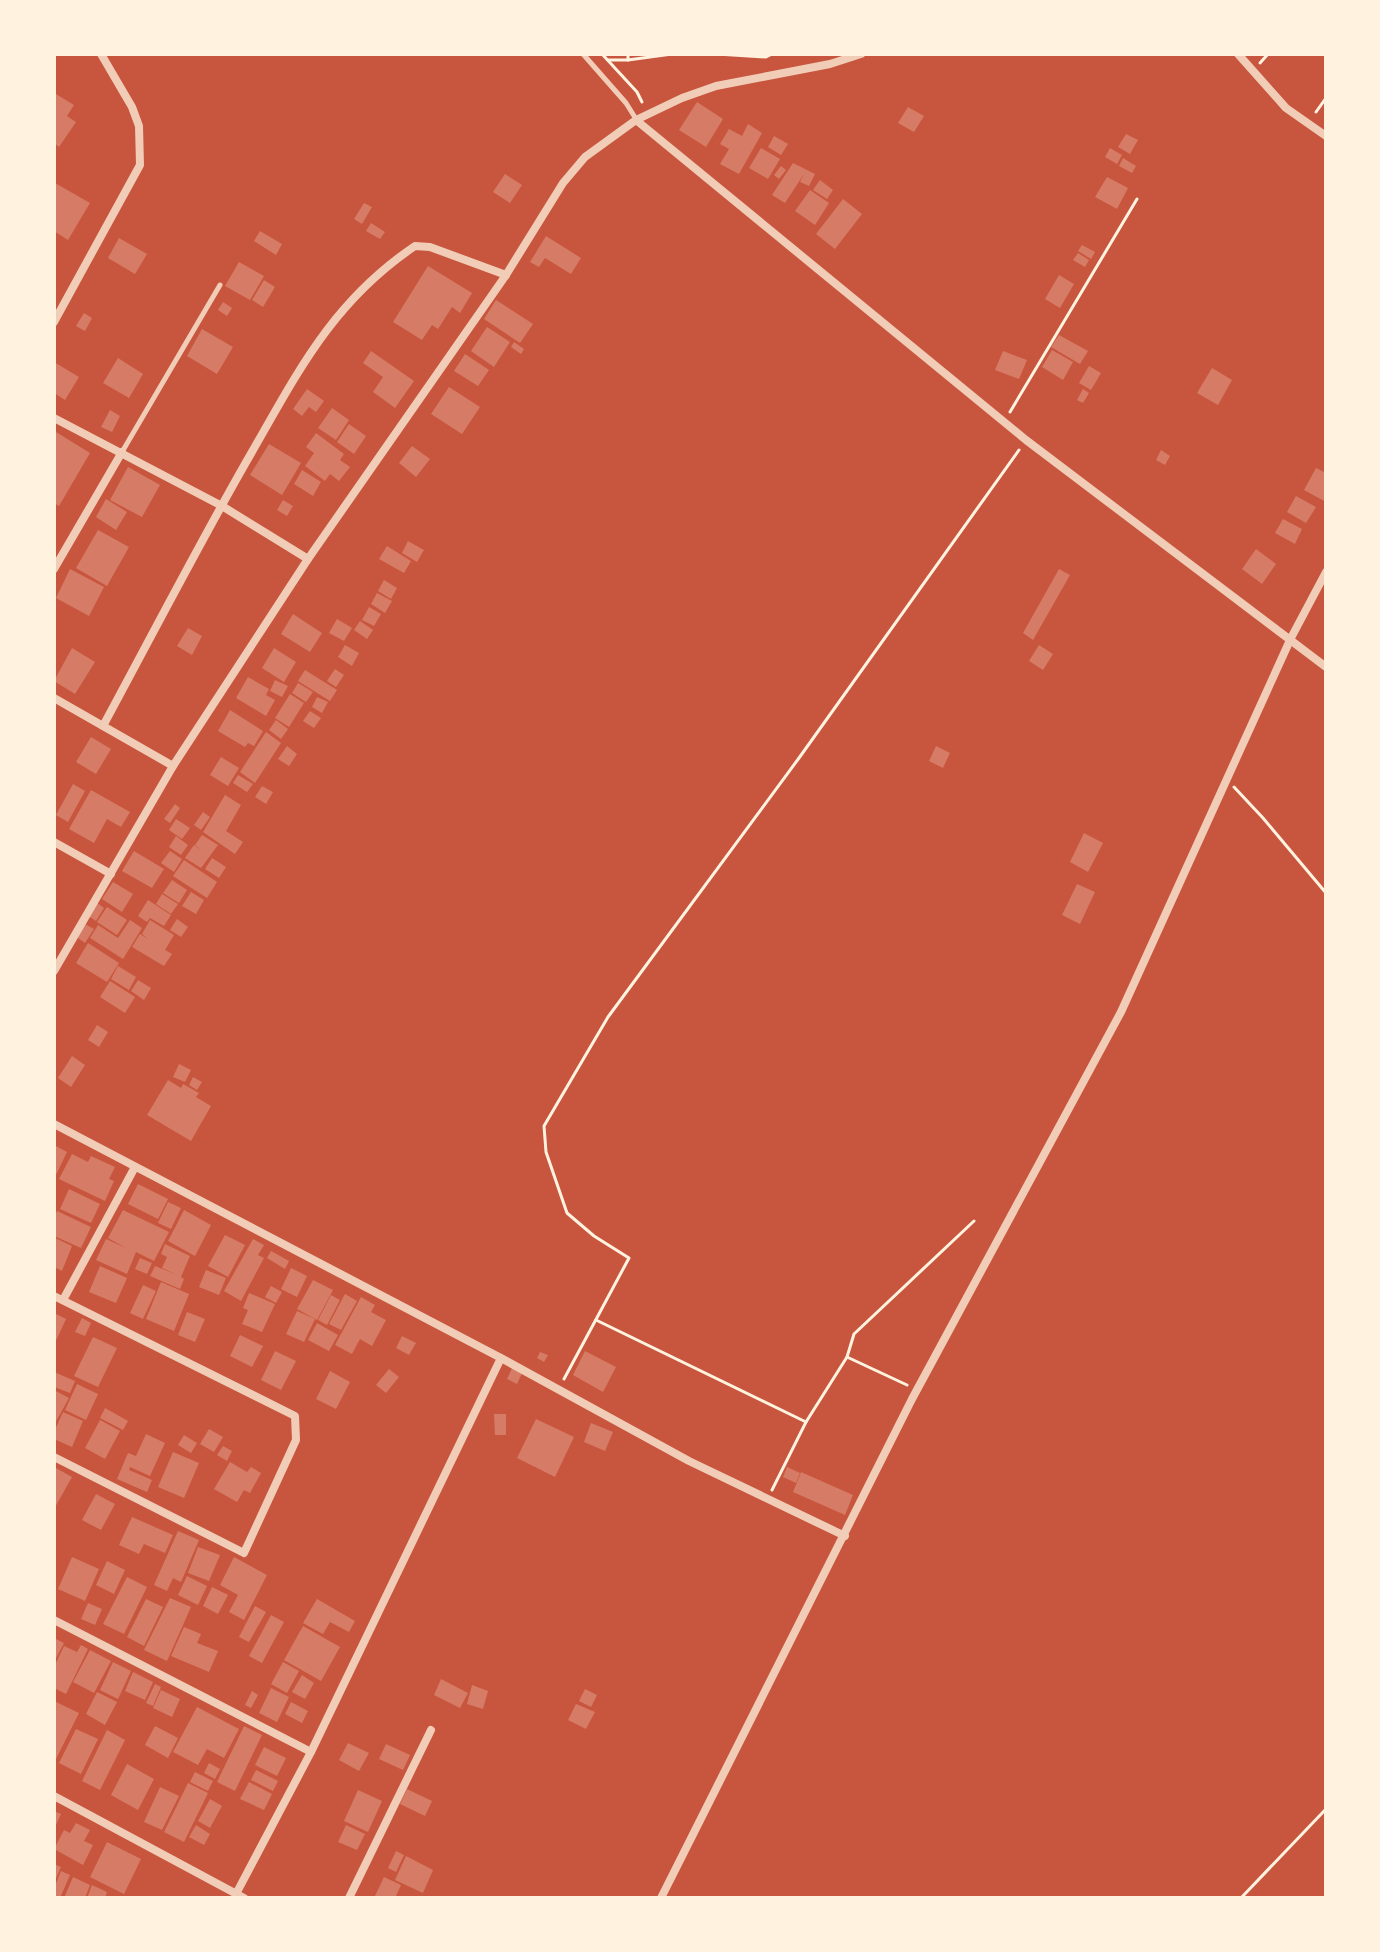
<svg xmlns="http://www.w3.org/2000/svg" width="1380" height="1952" viewBox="0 0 1380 1952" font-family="'Times New Roman',serif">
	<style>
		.building { fill: #d67c66 }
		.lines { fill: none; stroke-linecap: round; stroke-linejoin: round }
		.path { stroke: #fff3e0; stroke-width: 3 }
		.service { stroke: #f1ccb7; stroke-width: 5 }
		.minor { stroke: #f1ccb7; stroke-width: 8 }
	</style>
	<rect width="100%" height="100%" fill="#c8553d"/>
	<g class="building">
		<polygon points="56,94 74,105 67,116 76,122 59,147 54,143 54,97"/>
		<polygon points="697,102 723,119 706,147 679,130"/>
		<polygon points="908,107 924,116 914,132 898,123"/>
		<polygon points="748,124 762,133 739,174 720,164 729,149 720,144 729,129 742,136"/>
		<polygon points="1126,134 1138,140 1130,154 1118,147"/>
		<polygon points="774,136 788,144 781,155 768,147"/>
		<polygon points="761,148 780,159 768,179 749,168"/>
		<polygon points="1110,148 1122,155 1117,164 1105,157"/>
		<polygon points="1123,158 1136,166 1132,173 1119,166"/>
		<polygon points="793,163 815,174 809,186 800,182 804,174 785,203 772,195"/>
		<polygon points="781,166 786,170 779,179 774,175"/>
		<polygon points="505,174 522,185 510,203 493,192"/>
		<polygon points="1107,177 1128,188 1117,209 1095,197"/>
		<polygon points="820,180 833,190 827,199 813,190"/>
		<polygon points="55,183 90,203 68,240 54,231"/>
		<polygon points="810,190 829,203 815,225 795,211"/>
		<polygon points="843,199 862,214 835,249 816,234"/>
		<polygon points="364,203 372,207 362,224 354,219"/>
		<polygon points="371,223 385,232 380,239 366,231"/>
		<polygon points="260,231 282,244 276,255 254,241"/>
		<polygon points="546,236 581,258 571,274 545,258 539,267 530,262"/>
		<polygon points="119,238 147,254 135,274 108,258"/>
		<polygon points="1082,245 1095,252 1091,259 1078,251"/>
		<polygon points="1078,253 1089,260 1085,267 1073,260"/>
		<polygon points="239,262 264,276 250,300 225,286"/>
		<polygon points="428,266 472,293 460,313 452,307 438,329 432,325 422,340 393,322"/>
		<polygon points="1059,275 1074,284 1060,308 1045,299"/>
		<polygon points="264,280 275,287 263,307 252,300"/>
		<polygon points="496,300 533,324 520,343 484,319"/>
		<polygon points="223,302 232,308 227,316 218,310"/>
		<polygon points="84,313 92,318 85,331 76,326"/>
		<polygon points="487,327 510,342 494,367 471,351"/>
		<polygon points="202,329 233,347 217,374 187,356"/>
		<polygon points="1059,335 1088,351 1080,364 1051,347"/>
		<polygon points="514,342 524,349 521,354 511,347"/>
		<polygon points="1052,350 1073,362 1063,380 1042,367"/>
		<polygon points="371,351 414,381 395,408 373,392 383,377 363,363"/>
		<polygon points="1003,351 1027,360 1019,379 995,370"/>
		<polygon points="465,354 489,370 478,386 454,371"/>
		<polygon points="118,358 143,374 129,398 103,383"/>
		<polygon points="54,362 79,377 65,400 54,393"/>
		<polygon points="1089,366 1101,373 1091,390 1079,383"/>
		<polygon points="1212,368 1232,380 1218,405 1197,393"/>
		<polygon points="449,387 480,407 462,434 431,414"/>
		<polygon points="307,389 324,401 316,412 309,407 302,416 293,409"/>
		<polygon points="1083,389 1089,393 1083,403 1077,400"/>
		<polygon points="332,408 349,420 336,440 318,428"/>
		<polygon points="110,410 120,416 112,432 101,427"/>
		<polygon points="349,424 366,436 354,454 337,442"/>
		<polygon points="56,432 90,453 59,506 54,503"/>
		<polygon points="316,433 344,454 340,460 350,467 339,481 330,474 325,481 305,466 314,453 306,447"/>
		<polygon points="269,444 301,463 282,495 250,475"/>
		<polygon points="412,446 430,459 416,477 399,463"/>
		<polygon points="1161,450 1170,456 1165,465 1156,460"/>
		<polygon points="128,467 160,485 142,517 110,500"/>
		<polygon points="1316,468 1326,473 1326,502 1304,490"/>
		<polygon points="302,470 321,482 313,496 294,484"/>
		<polygon points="1296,496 1316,507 1306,523 1287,512"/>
		<polygon points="106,499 127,512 116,530 96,517"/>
		<polygon points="283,500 293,506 287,516 277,510"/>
		<polygon points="1283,519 1302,529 1295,544 1275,533"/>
		<polygon points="98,530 129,547 107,586 76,568"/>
		<polygon points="408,541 424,550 417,562 402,553"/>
		<polygon points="387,546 411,561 404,573 379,559"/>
		<polygon points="1256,549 1276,564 1262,584 1242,569"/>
		<polygon points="70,569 104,587 89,616 56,598"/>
		<polygon points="1059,569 1070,575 1033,640 1023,633"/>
		<polygon points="384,580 397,588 391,599 378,591"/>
		<polygon points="377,593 392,601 385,613 371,604"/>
		<polygon points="369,607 381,614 374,626 362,620"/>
		<polygon points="293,614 322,633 310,652 281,634"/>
		<polygon points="337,619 352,628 344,641 329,633"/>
		<polygon points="360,621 373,630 367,639 354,630"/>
		<polygon points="188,628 202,636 192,655 177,646"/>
		<polygon points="345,645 359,653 352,666 338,657"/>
		<polygon points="1039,645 1053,654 1043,670 1029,661"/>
		<polygon points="72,648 95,662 75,694 54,681"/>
		<polygon points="274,648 296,662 284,682 262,668"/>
		<polygon points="335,669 344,675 336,687 327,681"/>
		<polygon points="305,670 337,690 330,701 298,681"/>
		<polygon points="248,677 269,689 266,695 275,700 266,716 236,698"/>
		<polygon points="275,680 288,686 282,697 270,691"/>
		<polygon points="298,683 313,692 306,702 292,693"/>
		<polygon points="290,694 304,703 289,727 275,718"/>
		<polygon points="317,697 328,702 322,713 312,707"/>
		<polygon points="230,710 263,731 254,746 248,743 245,747 218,731"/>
		<polygon points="310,711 321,718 314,728 303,721"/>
		<polygon points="276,720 288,729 281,739 269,730"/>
		<polygon points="266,732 281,743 255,783 240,772"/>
		<polygon points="91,737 111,749 96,774 76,762"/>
		<polygon points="287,746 297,754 289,766 278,759"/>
		<polygon points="936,746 950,753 943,768 929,761"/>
		<polygon points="221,757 239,768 228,786 210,775"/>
		<polygon points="238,775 253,784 247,792 233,783"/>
		<polygon points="73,784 85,791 68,822 56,815"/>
		<polygon points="262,786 273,792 266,804 255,797"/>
		<polygon points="91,790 130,812 121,827 107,819 94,843 69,829"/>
		<polygon points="225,795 241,805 226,831 243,842 235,854 203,832"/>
		<polygon points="175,804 180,808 170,823 164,819"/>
		<polygon points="203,812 210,817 201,830 194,825"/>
		<polygon points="176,819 190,828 182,839 169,830"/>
		<polygon points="1084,833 1103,843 1088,872 1070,862"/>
		<polygon points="202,835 218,845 201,868 185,858 194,845 202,851 195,845"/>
		<polygon points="176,836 188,845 181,855 169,847"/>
		<polygon points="134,851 164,869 152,888 122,871"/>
		<polygon points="170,851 182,859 174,872 161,863"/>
		<polygon points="212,858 226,867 219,878 205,869"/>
		<polygon points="184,860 217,882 207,898 173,876"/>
		<polygon points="172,880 187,890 179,903 163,893"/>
		<polygon points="113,882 133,894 122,912 102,899"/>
		<polygon points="1077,884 1095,892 1080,924 1062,915"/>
		<polygon points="191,892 204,900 196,914 182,906"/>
		<polygon points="162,894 178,904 171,914 156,904"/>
		<polygon points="148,900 171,915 164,926 150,918 147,922 138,916"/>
		<polygon points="96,902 104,908 96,921 87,915"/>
		<polygon points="107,907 127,920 117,935 97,922"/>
		<polygon points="177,919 188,927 181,937 170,930"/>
		<polygon points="130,920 142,928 123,959 90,938 98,925 118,938"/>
		<polygon points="150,920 174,935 165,950 172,954 164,966 132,947 140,934 148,939 142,934"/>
		<polygon points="83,923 94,929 85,943 75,936"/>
		<polygon points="88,943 119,963 107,982 76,963"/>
		<polygon points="118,966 136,977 129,990 111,979"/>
		<polygon points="138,980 151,988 144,1000 131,991"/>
		<polygon points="110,981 135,997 125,1013 100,997"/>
		<polygon points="97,1025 108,1032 99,1047 88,1040"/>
		<polygon points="72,1056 85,1065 71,1087 58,1078"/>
		<polygon points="179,1064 191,1070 185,1082 173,1077"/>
		<polygon points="193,1077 202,1082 197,1090 189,1085"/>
		<polygon points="168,1080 181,1088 183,1084 199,1093 196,1097 211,1106 191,1141 147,1115"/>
		<polygon points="54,1145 67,1152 54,1179"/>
		<polygon points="72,1154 88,1162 91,1156 115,1167 109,1179 114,1181 105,1201 59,1179"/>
		<polygon points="138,1184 168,1199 158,1219 128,1204"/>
		<polygon points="69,1189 100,1204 91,1223 60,1209"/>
		<polygon points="168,1202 181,1208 171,1229 158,1223"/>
		<polygon points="123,1210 169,1232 154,1261 136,1252 127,1274 96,1260 106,1239 126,1248 108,1238"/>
		<polygon points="184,1210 211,1225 195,1256 168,1241"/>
		<polygon points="57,1211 91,1227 81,1248 54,1236 54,1218"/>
		<polygon points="225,1235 245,1245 228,1277 208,1266"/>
		<polygon points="55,1238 72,1246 62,1271 54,1267"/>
		<polygon points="253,1239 264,1245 258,1255 264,1258 241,1301 224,1291"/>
		<polygon points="165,1244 190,1256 181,1277 184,1279 180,1289 150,1276 155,1266 177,1275 162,1268 167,1257 161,1254"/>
		<polygon points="271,1251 289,1261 285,1269 267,1258"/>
		<polygon points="140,1258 152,1263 147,1274 135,1269"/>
		<polygon points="100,1266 127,1278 116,1303 89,1292"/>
		<polygon points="291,1268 307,1276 297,1297 281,1289"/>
		<polygon points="206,1270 226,1278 219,1295 199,1287"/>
		<polygon points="313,1280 333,1290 317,1320 297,1309"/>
		<polygon points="161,1282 189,1294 174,1331 146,1319"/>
		<polygon points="143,1285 156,1291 143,1319 130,1313"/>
		<polygon points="271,1286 282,1292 276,1303 265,1297"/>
		<polygon points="249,1293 275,1304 262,1332 242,1324 248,1310 243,1308"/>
		<polygon points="345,1294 357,1301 341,1330 329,1324"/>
		<polygon points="331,1295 340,1300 327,1325 318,1320"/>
		<polygon points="361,1297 375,1305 371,1312 386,1320 372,1346 360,1339 352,1354 335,1345"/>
		<polygon points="297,1311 315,1319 304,1342 286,1334"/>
		<polygon points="187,1312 205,1319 195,1342 178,1335"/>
		<polygon points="54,1313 66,1319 54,1345"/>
		<polygon points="82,1318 91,1323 85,1336 75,1332"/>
		<polygon points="317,1323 338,1335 329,1351 308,1340"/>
		<polygon points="240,1335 263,1346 252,1367 230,1356"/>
		<polygon points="402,1336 416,1343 409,1355 396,1348"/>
		<polygon points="93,1337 117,1348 98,1387 74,1376"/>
		<polygon points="275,1351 296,1361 281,1390 261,1380"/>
		<polygon points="585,1351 616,1367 603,1392 573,1375"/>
		<polygon points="540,1352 548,1355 544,1362 537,1358"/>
		<polygon points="513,1366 523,1371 517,1384 507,1379"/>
		<polygon points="389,1369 399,1377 386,1393 376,1385"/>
		<polygon points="330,1371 350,1382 336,1409 316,1399"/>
		<polygon points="54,1372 75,1381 70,1393 54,1387"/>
		<polygon points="77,1384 98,1394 86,1420 65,1410"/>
		<polygon points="54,1390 69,1398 54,1425"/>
		<polygon points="105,1408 128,1421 123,1430 100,1418"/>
		<polygon points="63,1412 83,1421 72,1447 54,1439 54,1432"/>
		<polygon points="494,1414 506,1414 506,1435 495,1435"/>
		<polygon points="536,1419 574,1437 555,1477 517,1458"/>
		<polygon points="100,1420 120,1431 105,1459 85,1448"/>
		<polygon points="591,1423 613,1432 605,1451 584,1442"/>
		<polygon points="209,1429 223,1437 214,1452 200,1444"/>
		<polygon points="146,1434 165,1443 150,1476 130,1467 129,1470 152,1480 147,1492 117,1479 128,1453 136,1456"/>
		<polygon points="184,1435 197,1443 191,1453 178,1445"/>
		<polygon points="223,1446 232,1451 227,1461 217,1455"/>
		<polygon points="173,1452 199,1463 184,1498 158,1487"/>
		<polygon points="230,1462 247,1472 251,1467 261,1473 250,1493 244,1490 237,1502 214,1489"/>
		<polygon points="54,1467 72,1477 54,1509"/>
		<polygon points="787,1467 800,1473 796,1483 783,1477"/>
		<polygon points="801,1472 853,1495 845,1515 793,1492"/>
		<polygon points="96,1494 115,1504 101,1530 82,1520"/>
		<polygon points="132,1517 173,1535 165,1553 144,1544 139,1554 119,1545"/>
		<polygon points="178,1531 199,1540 181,1582 173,1578 167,1591 154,1585"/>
		<polygon points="198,1547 220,1555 209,1581 188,1573"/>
		<polygon points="72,1557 99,1569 85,1601 58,1589"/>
		<polygon points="234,1557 267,1575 244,1620 229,1612 238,1595 220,1585"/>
		<polygon points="107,1561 125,1570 114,1594 96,1585"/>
		<polygon points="187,1576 207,1586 198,1605 178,1595"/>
		<polygon points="127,1577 147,1587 124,1634 103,1624"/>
		<polygon points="212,1587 228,1595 218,1614 203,1606"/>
		<polygon points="170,1598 191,1607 167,1661 144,1650"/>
		<polygon points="146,1599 163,1607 144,1646 127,1637"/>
		<polygon points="317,1599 355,1621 349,1632 330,1622 323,1634 303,1623"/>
		<polygon points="88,1603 102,1609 95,1625 81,1619"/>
		<polygon points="255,1606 266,1612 249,1642 239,1637"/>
		<polygon points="271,1615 284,1622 262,1663 249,1656"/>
		<polygon points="303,1626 340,1647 321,1681 284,1660"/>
		<polygon points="184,1627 201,1634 197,1643 218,1651 209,1672 171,1656"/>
		<polygon points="54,1638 64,1643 54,1662"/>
		<polygon points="81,1645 88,1649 66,1694 54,1688 54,1667 64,1646 77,1652"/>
		<polygon points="90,1650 111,1661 94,1693 73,1682"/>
		<polygon points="113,1662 131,1671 118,1699 100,1690"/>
		<polygon points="283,1662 299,1671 287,1693 271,1684"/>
		<polygon points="133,1672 153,1682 145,1700 125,1691"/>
		<polygon points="302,1675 314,1683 305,1699 292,1692"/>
		<polygon points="441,1679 468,1693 460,1708 434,1695"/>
		<polygon points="155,1684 161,1687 153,1706 146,1703"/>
		<polygon points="472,1685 488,1691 483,1709 467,1704"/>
		<polygon points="271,1688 289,1697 277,1722 259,1713"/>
		<polygon points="585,1689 597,1695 591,1707 579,1701"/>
		<polygon points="161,1690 180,1699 172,1717 153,1708"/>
		<polygon points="252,1691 258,1695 251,1708 245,1705"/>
		<polygon points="97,1692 117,1702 105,1725 86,1714"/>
		<polygon points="54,1701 79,1713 54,1763"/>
		<polygon points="291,1702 308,1711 302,1723 285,1714"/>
		<polygon points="576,1704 595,1712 586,1729 568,1720"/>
		<polygon points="197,1707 239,1729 224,1758 207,1749 198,1765 173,1752"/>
		<polygon points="155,1726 178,1738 168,1758 145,1745"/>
		<polygon points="244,1726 262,1735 235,1791 217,1782"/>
		<polygon points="76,1729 98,1739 81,1774 59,1763"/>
		<polygon points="107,1730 125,1740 100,1790 82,1781"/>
		<polygon points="348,1743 369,1753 359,1771 339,1760"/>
		<polygon points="386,1744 410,1755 403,1770 379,1759"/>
		<polygon points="264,1747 286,1758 277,1776 255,1765"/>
		<polygon points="209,1763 220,1769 215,1779 204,1773"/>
		<polygon points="127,1764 154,1779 138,1810 111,1795"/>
		<polygon points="256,1770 278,1781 273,1791 251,1780"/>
		<polygon points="195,1772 213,1781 208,1791 190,1782"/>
		<polygon points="249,1782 272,1794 264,1810 240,1799"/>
		<polygon points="188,1783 208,1793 184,1842 164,1832"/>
		<polygon points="160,1787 179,1796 162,1830 144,1822"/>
		<polygon points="407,1789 432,1801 425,1816 400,1804"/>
		<polygon points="358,1790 382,1801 368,1832 344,1821"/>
		<polygon points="210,1799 222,1806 210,1828 198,1821"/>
		<polygon points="54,1811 61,1814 54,1829"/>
		<polygon points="76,1823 90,1830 84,1841 93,1845 83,1865 54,1849 64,1830 70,1833"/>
		<polygon points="196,1825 210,1834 204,1845 189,1837"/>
		<polygon points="346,1825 365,1834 357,1850 338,1842"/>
		<polygon points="107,1842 141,1859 124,1894 90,1877"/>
		<polygon points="396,1851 404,1855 396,1872 388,1868"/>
		<polygon points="406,1856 433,1870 423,1893 395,1880"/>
		<polygon points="54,1864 61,1867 54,1883"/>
		<polygon points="61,1871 70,1875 60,1898 54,1898 54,1888"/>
		<polygon points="73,1877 90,1885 85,1898 64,1898"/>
		<polygon points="384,1877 401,1885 395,1898 374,1898"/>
		<polygon points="92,1885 107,1892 105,1898 87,1898"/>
	</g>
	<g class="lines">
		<g class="path">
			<polyline points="602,54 637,92 642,102"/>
			<polyline points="628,54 628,60 672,54"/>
			<polyline points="717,54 766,57 772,54"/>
			<polyline points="608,60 628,60"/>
			<polyline points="1260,63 1268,54"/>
			<polyline points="1316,112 1326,98"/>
			<polyline points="1010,412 1137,199"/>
			<polyline points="1234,787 1263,818 1326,893"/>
			<polyline points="596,1320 806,1422 847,1357 907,1385"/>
			<polyline points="847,1357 854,1334 974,1221"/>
			<polyline points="564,1379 629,1258 594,1236 567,1213 546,1152 544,1126 608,1017 799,758 1019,450"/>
			<polyline points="772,1490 806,1422"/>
			<polyline points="1241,1898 1326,1809"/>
		</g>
		<g class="service">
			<polyline points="583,54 626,103 636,119"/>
			<polyline points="122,452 220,285"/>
		</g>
		<g class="minor">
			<polyline points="1238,54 1286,108 1326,136"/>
			<polyline points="636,120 1026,440 1326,667"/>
			<polyline points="54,322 140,165 139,126 132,107 101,54"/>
			<polyline points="54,418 222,506 308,559"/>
			<polyline points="54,569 122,452"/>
			<polyline points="54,698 173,766"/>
			<path d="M103,726C150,639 196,550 245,464C295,378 329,304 415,246L430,247L506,275"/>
			<polyline points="54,842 111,874"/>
			<polyline points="54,971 173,766 308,559 506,275 563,183 585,157 636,120 682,98 716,86 830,64 861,54"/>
			<polyline points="54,1124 501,1358 689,1461 845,1536"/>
			<polyline points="54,1296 295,1416 296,1440 244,1553 54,1457"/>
			<polyline points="63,1300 135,1167"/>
			<polyline points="54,1620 311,1752"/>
			<polyline points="54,1796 244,1898"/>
			<polyline points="236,1894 311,1752 501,1358"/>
			<polyline points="349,1898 431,1730"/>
			<polyline points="661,1898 912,1399 1121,1012 1291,638 1326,572"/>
		</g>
	</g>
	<rect width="1380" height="1952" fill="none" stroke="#fff3e0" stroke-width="112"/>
</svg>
